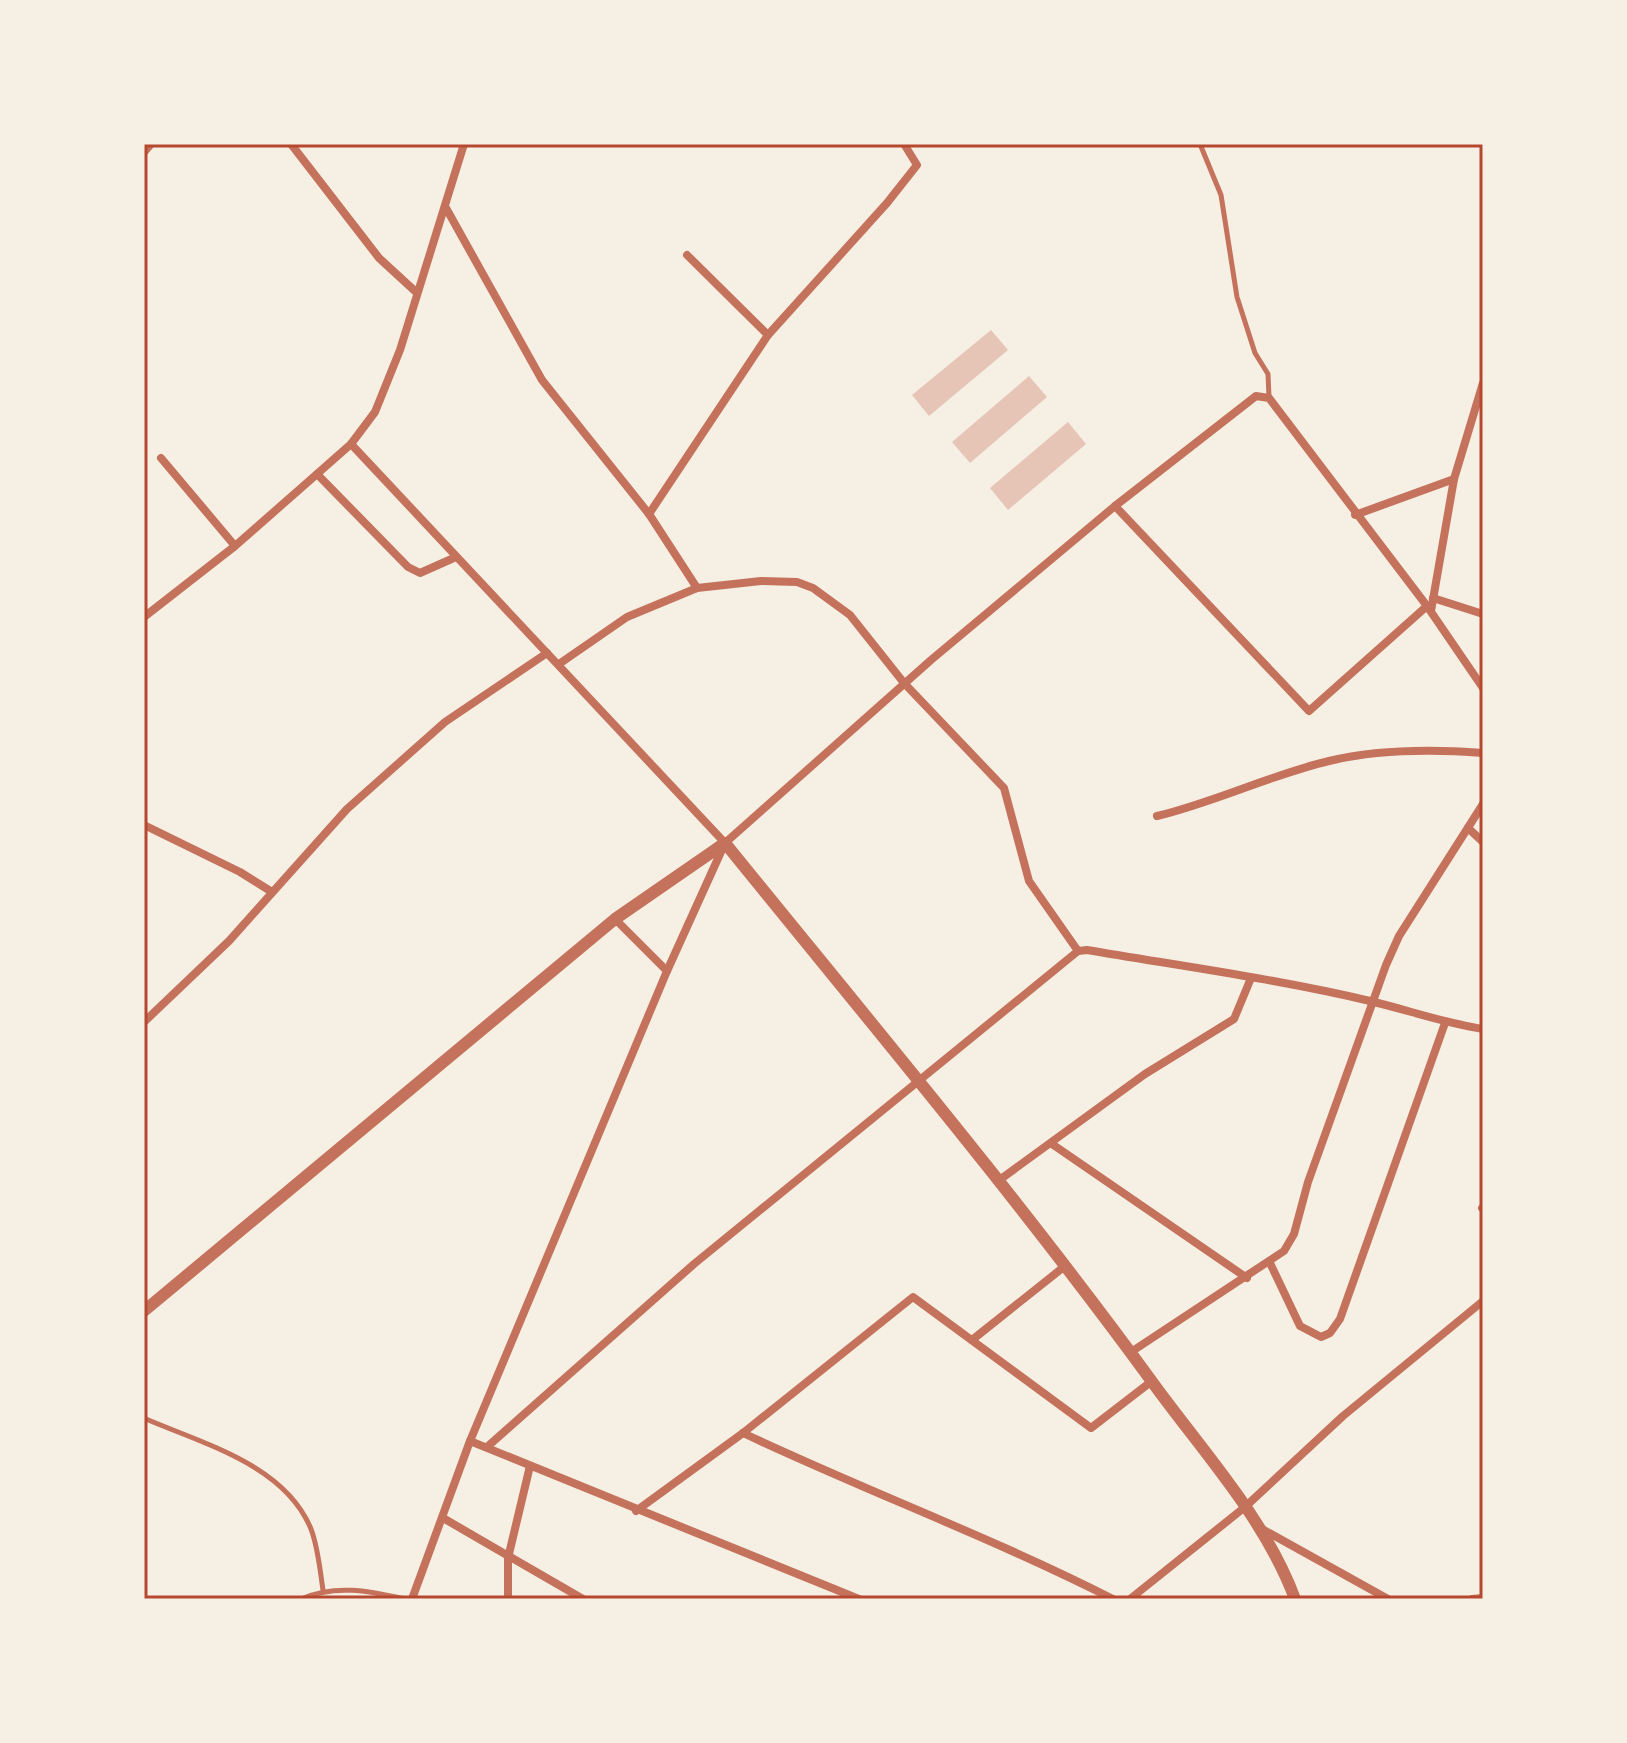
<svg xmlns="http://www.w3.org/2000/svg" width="1627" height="1743" viewBox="0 0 1627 1743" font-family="'PT Sans',sans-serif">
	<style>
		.building { fill: #e6c5b7 }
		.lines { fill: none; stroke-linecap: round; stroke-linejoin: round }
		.service { stroke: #c5725c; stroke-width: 5 }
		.minor { stroke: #c5725c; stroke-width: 8 }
		.tertiary { stroke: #c5725c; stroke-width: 12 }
		.neatline { fill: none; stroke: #b5482f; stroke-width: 3 }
	</style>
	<rect width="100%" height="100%" fill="#f6efe4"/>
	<g class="building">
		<polygon points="991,330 1008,350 929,416 912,395"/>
		<polygon points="1029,376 1047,397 970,463 952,442"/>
		<polygon points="1068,422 1086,444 1008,510 990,488"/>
	</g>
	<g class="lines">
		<g class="service">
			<polyline points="1200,144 1221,195 1237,297 1255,353 1268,374 1269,397"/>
			<path d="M146,1419C204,1444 285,1465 311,1529C318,1547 320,1570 323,1590"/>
			<path d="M301,1599C336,1584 368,1591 405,1599"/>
		</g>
		<g class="minor">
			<polyline points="291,144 379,258 416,292"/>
			<polyline points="144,152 151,144"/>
			<polyline points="446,208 542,380 649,514 697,588"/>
			<polyline points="687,255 768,335"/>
			<polyline points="351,444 725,843"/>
			<polyline points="161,458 235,546"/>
			<polyline points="317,474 408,567 420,573 456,557"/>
			<polyline points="1115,506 1309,711 1427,606"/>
			<polyline points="649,514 768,335 887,203 917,165 904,144"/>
			<polyline points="1355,515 1454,479"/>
			<polyline points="1433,598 1483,614"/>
			<polyline points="1431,611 1454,479 1483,383"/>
			<polyline points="144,617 235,546 317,474 351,444 375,412 400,350 464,144"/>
			<polyline points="559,664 627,617 697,588 761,581 797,582 813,588 850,615 904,683 1004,788 1029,881 1078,951"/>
			<path d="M1157,816C1215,802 1270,775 1329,761C1379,749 1431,749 1483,753"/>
			<polyline points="144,825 240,872 272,892"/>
			<polyline points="1468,828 1483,842"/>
			<polyline points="615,919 667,971"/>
			<polyline points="144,1022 229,941 347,809 445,722 547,653"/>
			<polyline points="1052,1144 1247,1278"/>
			<polyline points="998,1181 1145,1074 1234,1019 1251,978"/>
			<polyline points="1482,1208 1483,1207"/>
			<polyline points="1270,1263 1300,1326 1321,1337 1330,1333 1340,1319 1445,1023"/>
			<polyline points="972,1340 1065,1266"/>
			<polyline points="1131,1352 1284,1251 1294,1234 1308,1182 1386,965 1399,936 1483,804"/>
			<path d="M743,1433C866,1491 993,1538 1113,1599"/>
			<polyline points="470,1441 859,1599"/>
			<path d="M487,1447L694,1264L1078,951L1087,950C1181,966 1277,979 1370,1001C1408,1010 1444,1023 1483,1029"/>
			<polyline points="636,1511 743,1433 913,1297 1091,1428 1152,1381"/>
			<polyline points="443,1518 583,1599"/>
			<polyline points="1262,1529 1388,1599"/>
			<polyline points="412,1599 470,1441 667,971 725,843 931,660 1115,506 1256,396 1269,398 1427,606 1483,688"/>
			<polyline points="508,1599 508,1558 530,1466"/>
			<polyline points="1130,1599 1245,1507 1343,1416 1483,1301"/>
			<polyline points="1472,1599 1483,1598"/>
		</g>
		<path class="tertiary" d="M144,1311L615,919L725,843C870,1022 1018,1198 1153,1383C1203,1452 1265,1518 1295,1599"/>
	</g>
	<rect width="1627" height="1743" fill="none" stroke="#f6efe4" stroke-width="292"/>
	<rect x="146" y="146" width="1335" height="1451" class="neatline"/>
</svg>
